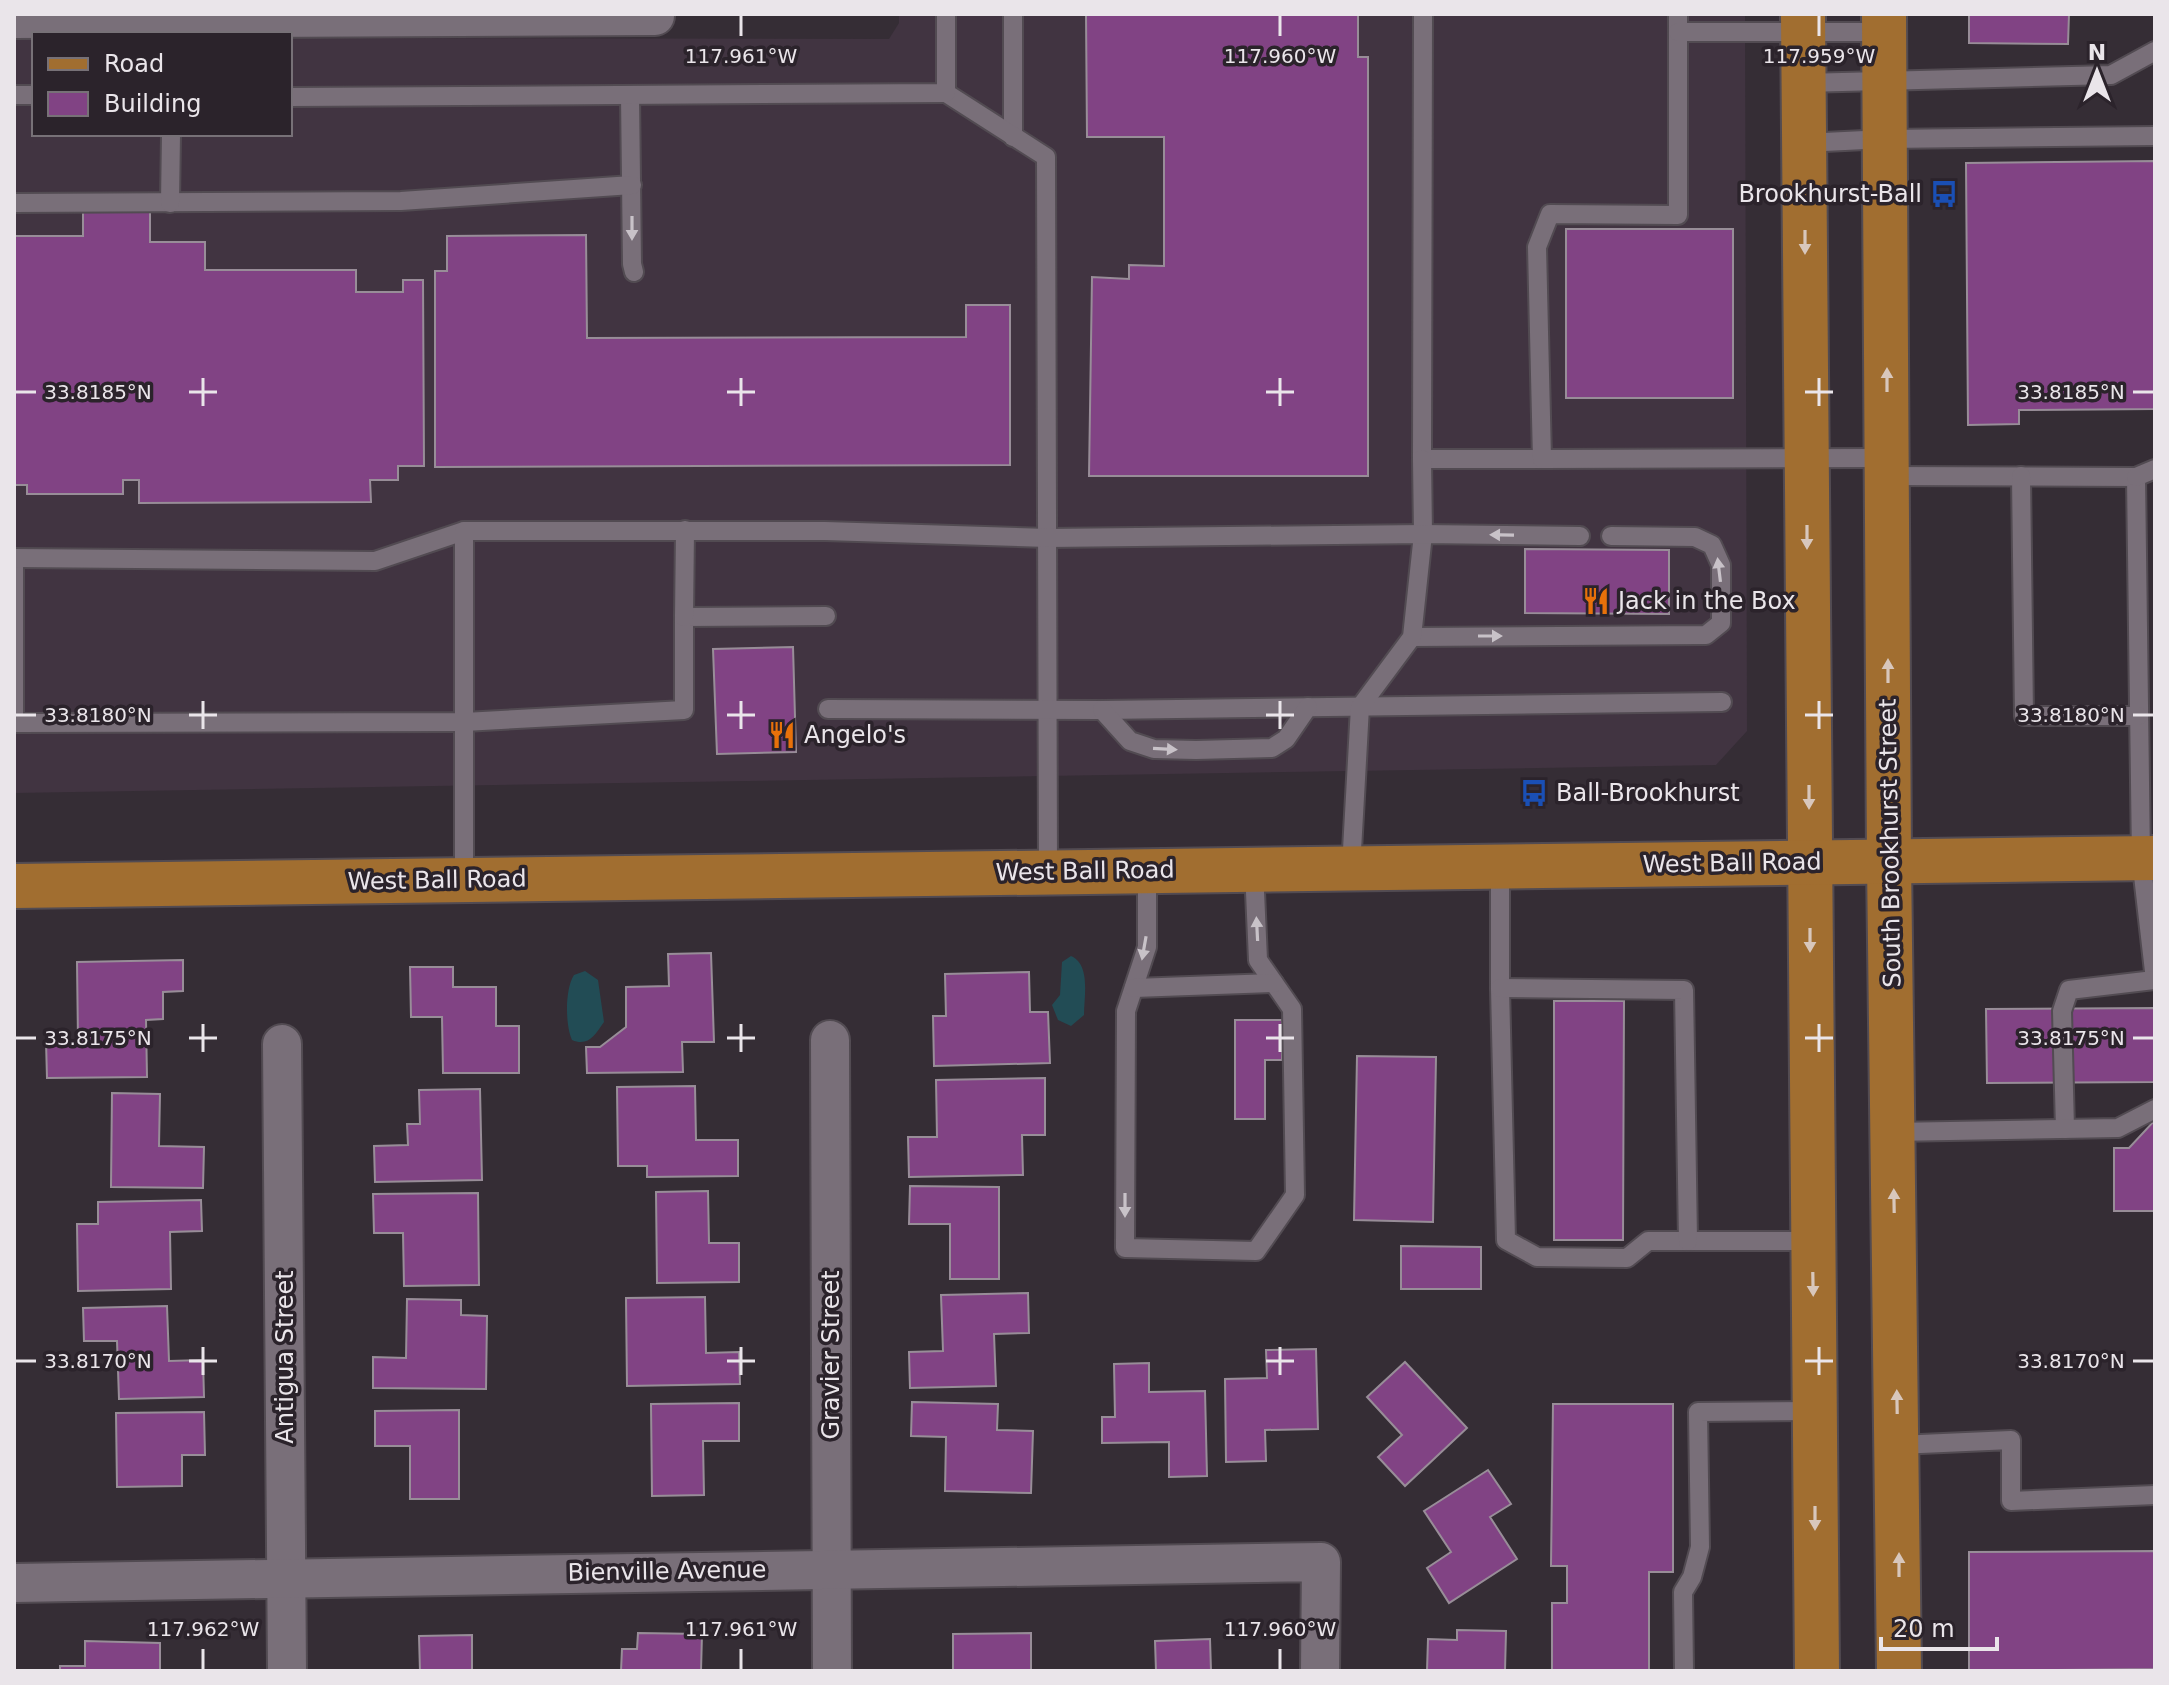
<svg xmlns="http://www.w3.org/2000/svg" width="2169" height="1685" viewBox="0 0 2169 1685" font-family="'DejaVu Sans',sans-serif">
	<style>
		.built { fill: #413441 }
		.water { fill: #224c55 }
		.building { fill: #814384; stroke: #988d98; stroke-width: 2 }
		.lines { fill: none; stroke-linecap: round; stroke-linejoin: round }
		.lane-casing { stroke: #524b52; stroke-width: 22 }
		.street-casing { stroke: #524b52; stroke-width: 42 }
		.primary-casing { stroke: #524b52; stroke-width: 48 }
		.lane { stroke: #796f79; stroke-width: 18 }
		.street { stroke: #796f79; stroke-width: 38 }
		.primary { stroke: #a16e30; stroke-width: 44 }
		.oneway { fill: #c8c2c8 }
		.oneway2 { fill: #d8c7bc }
		.ticks { fill: none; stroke: #eae5ea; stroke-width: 3 }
		.labels { text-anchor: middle; stroke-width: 7; stroke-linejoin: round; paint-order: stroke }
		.poi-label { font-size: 24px; fill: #eae5ea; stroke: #2b232b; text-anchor: start }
		.street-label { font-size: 24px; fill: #eae5ea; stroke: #2b232b }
		.ticks-label { font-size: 20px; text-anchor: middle; fill: #eae5ea; stroke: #2b232b; stroke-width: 7; stroke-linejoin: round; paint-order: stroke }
	</style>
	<rect width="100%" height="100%" fill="#352d35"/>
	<polygon class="built" points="899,14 1745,14 1747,731 1716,765 14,793 14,37 34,37 34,134 290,134 290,38 889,39 899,23"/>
	<g class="water">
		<path d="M1071,956C1091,965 1084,996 1084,1015L1071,1026L1058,1020L1052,1005L1060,995L1062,962Z"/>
		<path d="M585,971L598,980L604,1022C595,1035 588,1047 572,1040C565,1024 565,989 574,975Z"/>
	</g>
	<g class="building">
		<polygon points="1086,14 1358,14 1358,57 1368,57 1368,476 1089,476 1092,277 1129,279 1129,265 1164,266 1164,137 1087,137"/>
		<polygon points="1969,14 2069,14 2068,44 1969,43"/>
		<polygon points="2155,161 2155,409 2019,410 2019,424 1968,425 1966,163"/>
		<polygon points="83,212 150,212 150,242 205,242 205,270 356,270 356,292 403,292 403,280 423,280 424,466 398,466 398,480 370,480 371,502 139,503 139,480 123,480 123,494 27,494 27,485 14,485 14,236 83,236"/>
		<rect x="1566" y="229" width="167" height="169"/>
		<polygon points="586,235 587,338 966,337 966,305 1010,305 1010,465 435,467 435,271 447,271 447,236"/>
		<polygon points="1525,549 1669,550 1669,614 1525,613"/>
		<polygon points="793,647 796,752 717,754 713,649"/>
		<polygon points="711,953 714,1042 682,1042 683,1072 587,1073 586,1047 600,1047 626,1027 626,987 669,986 668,954"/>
		<polygon points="183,960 183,991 163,992 163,1019 146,1020 147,1077 47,1078 46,1041 78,1041 77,962"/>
		<polygon points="410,967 453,967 453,987 496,987 496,1026 519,1026 519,1073 443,1073 442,1017 411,1017"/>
		<polygon points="1029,972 1030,1012 1048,1012 1050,1063 934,1066 933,1016 946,1016 945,974"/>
		<polygon points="1554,1001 1624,1001 1623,1240 1554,1240"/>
		<polygon points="2155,1008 2155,1082 1987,1083 1986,1009"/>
		<polygon points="1235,1020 1282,1020 1282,1060 1265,1060 1265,1119 1235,1119"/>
		<polygon points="1357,1056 1436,1057 1433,1222 1354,1220"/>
		<polygon points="1045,1078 1045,1135 1022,1135 1023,1175 909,1177 908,1137 937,1137 936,1080"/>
		<polygon points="695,1086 696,1140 738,1140 738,1176 647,1177 647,1166 618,1166 617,1087"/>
		<polygon points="480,1089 482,1180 375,1182 374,1146 408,1145 407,1124 420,1124 419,1090"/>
		<polygon points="112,1093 160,1094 159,1146 204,1147 203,1188 111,1187"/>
		<polygon points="2155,1120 2155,1211 2114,1211 2114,1148 2129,1148"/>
		<polygon points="910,1186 999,1187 999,1279 950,1279 950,1224 909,1224"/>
		<polygon points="708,1191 709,1243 739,1243 739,1282 657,1283 656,1192"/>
		<polygon points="478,1193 479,1285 404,1286 403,1233 374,1233 373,1194"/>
		<polygon points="201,1200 202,1231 170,1232 171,1289 78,1291 77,1224 98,1224 98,1202"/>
		<polygon points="1401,1246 1481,1247 1481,1289 1401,1289"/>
		<polygon points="1028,1293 1029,1333 994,1334 996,1386 910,1388 909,1352 943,1351 941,1295"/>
		<polygon points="705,1297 706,1353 739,1352 740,1384 627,1386 626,1298"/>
		<polygon points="407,1299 461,1300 461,1315 487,1316 486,1389 373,1388 373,1357 406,1358"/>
		<polygon points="167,1306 169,1361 203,1360 204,1397 119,1399 117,1341 84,1341 83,1308"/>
		<polygon points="1316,1349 1318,1429 1265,1430 1266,1461 1226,1462 1225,1379 1267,1378 1266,1350"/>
		<polygon points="1405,1362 1467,1428 1405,1486 1378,1457 1402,1435 1367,1397"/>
		<polygon points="1149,1363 1149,1392 1205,1391 1207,1476 1169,1477 1169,1442 1102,1443 1102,1417 1115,1417 1114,1364"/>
		<polygon points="912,1402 998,1404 997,1430 1033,1431 1031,1493 945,1491 946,1437 911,1436"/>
		<polygon points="739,1403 739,1441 703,1441 704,1495 652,1496 651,1404"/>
		<polygon points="1553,1404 1673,1404 1673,1572 1649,1572 1649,1671 1552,1671 1552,1603 1567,1603 1567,1566 1551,1566"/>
		<polygon points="459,1410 459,1499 410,1499 410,1446 375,1446 375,1411"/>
		<polygon points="204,1412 205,1455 182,1455 182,1486 117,1487 116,1413"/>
		<polygon points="1488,1470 1511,1504 1490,1517 1517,1559 1449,1603 1427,1568 1451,1552 1424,1511"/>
		<polygon points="2155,1551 2155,1669 1969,1671 1969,1552"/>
		<polygon points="1457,1630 1506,1631 1505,1671 1427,1671 1428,1639 1457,1640"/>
		<polygon points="638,1633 702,1634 701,1671 621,1671 622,1649 637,1649"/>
		<polygon points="1031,1633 1031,1671 953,1671 953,1634"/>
		<polygon points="472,1635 472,1671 420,1671 419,1636"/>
		<polygon points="1210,1639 1211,1671 1156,1671 1155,1641"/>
		<polygon points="85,1641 160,1643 160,1671 60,1671 60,1666 85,1666"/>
	</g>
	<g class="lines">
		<g class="lane-casing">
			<g id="lane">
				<polyline points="1013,14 1013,137"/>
				<polyline points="1423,14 1422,459 1542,459"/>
				<polyline points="1678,14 1678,215 1550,214 1537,247 1542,459 1887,458"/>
				<polyline points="1678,32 1885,32"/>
				<polyline points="1804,83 2111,75 2155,51"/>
				<polyline points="946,93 1046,157 1048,872"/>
				<polyline points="14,95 34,95"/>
				<polyline points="630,95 632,264 634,272"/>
				<polyline points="290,97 946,93 946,14"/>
				<polyline points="1804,143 1885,139 2155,136"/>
				<polyline points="14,203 401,201 632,185"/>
				<polyline points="170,203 171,134"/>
				<polyline points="1887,476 2136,477 2141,858 2155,980"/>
				<polyline points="2021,476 2024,716 2138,716"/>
				<polyline points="2136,477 2155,469"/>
				<polyline points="14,558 14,723 464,722 684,710 684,617 826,616"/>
				<polyline points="14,558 375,561 464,531"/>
				<polyline points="684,617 685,530"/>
				<polyline points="1412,637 1706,635 1721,623 1721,565 1712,545 1695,537 1611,536"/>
				<polyline points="828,709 1102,710 1722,702"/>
				<polyline points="1102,710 1130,741 1154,749 1196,750 1272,748 1286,739 1308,707"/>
				<polyline points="1500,866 1500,988 1506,1240 1537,1257 1627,1258 1648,1241 1813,1241"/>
				<polyline points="1351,868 1360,707 1412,637 1423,534 1422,459"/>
				<polyline points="1147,871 1147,947 1126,1011 1125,1248 1256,1251 1295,1195 1292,1009 1258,960 1254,869"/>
				<polyline points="464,880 464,531 825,531 1048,538 1423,534 1580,536"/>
				<polyline points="1134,988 1274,983"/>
				<polyline points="1500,988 1684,990 1688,1241"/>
				<polyline points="2065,1129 2062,1011 2069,990 2154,980"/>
				<polyline points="1893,1132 2118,1128 2155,1109"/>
				<polyline points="1898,1445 2011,1440 2011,1501 2155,1495"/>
				<polyline points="1684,1671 1683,1592 1692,1577 1700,1547 1698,1412 1815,1411"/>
			</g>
		</g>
		<g class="street-casing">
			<g id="street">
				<polyline points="14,19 655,16 655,14"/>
				<polyline points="830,1040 832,1671"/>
				<polyline points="282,1044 287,1671"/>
				<polyline points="14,1583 1321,1562 1320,1671"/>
			</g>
		</g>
		<g class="primary-casing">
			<g id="primary">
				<polyline points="1803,14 1817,1671"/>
				<polyline points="1884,14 1889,861 1899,1671"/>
				<polyline points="14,886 2155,858"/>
			</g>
		</g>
		<use href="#lane" class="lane"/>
		<use href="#street" class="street"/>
		<use href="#primary" class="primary"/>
	</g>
	<defs><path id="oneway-solid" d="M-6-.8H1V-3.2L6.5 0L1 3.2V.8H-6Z" transform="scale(2)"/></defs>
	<g class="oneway">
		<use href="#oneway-solid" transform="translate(632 228) rotate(90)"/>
		<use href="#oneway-solid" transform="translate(1502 535) rotate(-179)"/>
		<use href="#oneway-solid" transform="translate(1719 570) rotate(-97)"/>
		<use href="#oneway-solid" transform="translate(1490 636)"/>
		<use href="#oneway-solid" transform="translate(1165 749) rotate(3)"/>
		<use href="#oneway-solid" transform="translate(1257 929) rotate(-93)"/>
		<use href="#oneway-solid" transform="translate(1144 948) rotate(100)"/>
		<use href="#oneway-solid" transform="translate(1125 1205) rotate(90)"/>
	</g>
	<g class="oneway2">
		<use href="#oneway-solid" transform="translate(1805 242) rotate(90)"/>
		<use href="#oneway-solid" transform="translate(1887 380) rotate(-90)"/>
		<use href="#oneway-solid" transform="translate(1807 537) rotate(90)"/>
		<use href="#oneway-solid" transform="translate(1888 671) rotate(-90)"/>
		<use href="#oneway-solid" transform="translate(1809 797) rotate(90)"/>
		<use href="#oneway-solid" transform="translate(1810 940) rotate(90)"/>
		<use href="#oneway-solid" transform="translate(1894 1201) rotate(-91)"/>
		<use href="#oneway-solid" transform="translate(1813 1284) rotate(89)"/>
		<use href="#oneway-solid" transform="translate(1897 1402) rotate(-91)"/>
		<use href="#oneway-solid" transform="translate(1815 1518) rotate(90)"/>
		<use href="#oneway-solid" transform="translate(1899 1565) rotate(-90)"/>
	</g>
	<path class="ticks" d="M741,16V36M1280,16V36M1819,16V36M203,378V406M741,378V406M1280,378V406M1819,378V406M16,392H36M189,392H217M727,392H755M1266,392H1294M1805,392H1833M2133,392H2153M203,701V729M741,701V729M1280,701V729M1819,701V729M16,715H36M189,715H217M727,715H755M1266,715H1294M1805,715H1833M2133,715H2153M203,1024V1052M741,1024V1052M1280,1024V1052M1819,1024V1052M16,1038H36M189,1038H217M727,1038H755M1266,1038H1294M1805,1038H1833M2133,1038H2153M203,1347V1375M741,1347V1375M1280,1347V1375M1819,1347V1375M16,1361H36M189,1361H217M727,1361H755M1266,1361H1294M1805,1361H1833M2133,1361H2153M203,1649V1669M741,1649V1669M1280,1649V1669"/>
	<defs>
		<g id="bus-bare" transform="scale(2.16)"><path d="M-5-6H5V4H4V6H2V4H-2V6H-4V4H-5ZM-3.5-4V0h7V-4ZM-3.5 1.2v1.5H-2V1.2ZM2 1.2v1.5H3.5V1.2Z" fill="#1a4fb4" stroke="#2b232b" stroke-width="2.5" paint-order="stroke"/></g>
		<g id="restaurant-bare" transform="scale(2.16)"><path d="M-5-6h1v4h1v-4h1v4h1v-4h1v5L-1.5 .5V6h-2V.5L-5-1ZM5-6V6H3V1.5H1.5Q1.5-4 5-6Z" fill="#e8710a" stroke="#2b232b" stroke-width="2.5" paint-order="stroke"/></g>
	</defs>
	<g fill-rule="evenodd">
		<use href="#bus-bare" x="1944" y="194"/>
		<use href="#restaurant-bare" x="1596" y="601"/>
		<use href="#restaurant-bare" x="782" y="735"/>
		<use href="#bus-bare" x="1534" y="793"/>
	</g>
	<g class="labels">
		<g class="poi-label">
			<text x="1922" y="202" text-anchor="end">Brookhurst-Ball</text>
			<text x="1618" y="609">Jack in the Box</text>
			<text x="804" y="743">Angelo's</text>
			<text x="1556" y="801">Ball-Brookhurst</text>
		</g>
		<g class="street-label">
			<text transform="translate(1890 843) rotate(-91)" y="8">South Brookhurst Street</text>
			<text transform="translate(1732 863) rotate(-1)" y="8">West Ball Road</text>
			<text transform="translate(1085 871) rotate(-1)" y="8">West Ball Road</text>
			<text transform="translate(437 880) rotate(-1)" y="8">West Ball Road</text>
			<text transform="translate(831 1355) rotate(-90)" y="8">Gravier Street</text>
			<text transform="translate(285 1357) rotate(-90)" y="8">Antigua Street</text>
			<text transform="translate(667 1571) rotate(-1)" y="8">Bienville Avenue</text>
		</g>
	</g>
	<g class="ticks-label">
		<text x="741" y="63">117.961°W</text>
		<text x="1280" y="63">117.960°W</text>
		<text x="1819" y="63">117.959°W</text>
		<text x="98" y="399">33.8185°N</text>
		<text x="2071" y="399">33.8185°N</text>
		<text x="98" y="722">33.8180°N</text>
		<text x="2071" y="722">33.8180°N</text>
		<text x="98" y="1045">33.8175°N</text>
		<text x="2071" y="1045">33.8175°N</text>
		<text x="98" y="1368">33.8170°N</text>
		<text x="2071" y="1368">33.8170°N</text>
		<text x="203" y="1636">117.962°W</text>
		<text x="741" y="1636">117.961°W</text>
		<text x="1280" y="1636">117.960°W</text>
	</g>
	<rect width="2169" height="1685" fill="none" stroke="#eae5ea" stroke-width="32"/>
	<rect x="32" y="32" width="260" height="104" fill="#2b232b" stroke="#777177" stroke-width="2"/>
	<rect x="48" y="58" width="40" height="12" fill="#a16e30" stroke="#777177" stroke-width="2"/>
	<text x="104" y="72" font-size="24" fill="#eae5ea">Road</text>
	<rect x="48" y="92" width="40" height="24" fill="#814384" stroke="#777177" stroke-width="2"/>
	<text x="104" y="112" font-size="24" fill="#eae5ea">Building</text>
	<g transform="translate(2097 72)" stroke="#2b232b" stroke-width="6" paint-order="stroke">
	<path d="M0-6L14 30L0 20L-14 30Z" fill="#eae5ea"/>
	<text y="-12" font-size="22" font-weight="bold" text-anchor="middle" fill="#eae5ea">N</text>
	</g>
	<path d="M1881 1637v12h116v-12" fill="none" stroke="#eae5ea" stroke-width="4"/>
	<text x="1893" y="1637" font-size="24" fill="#eae5ea" stroke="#2b232b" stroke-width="6" paint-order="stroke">20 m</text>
</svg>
